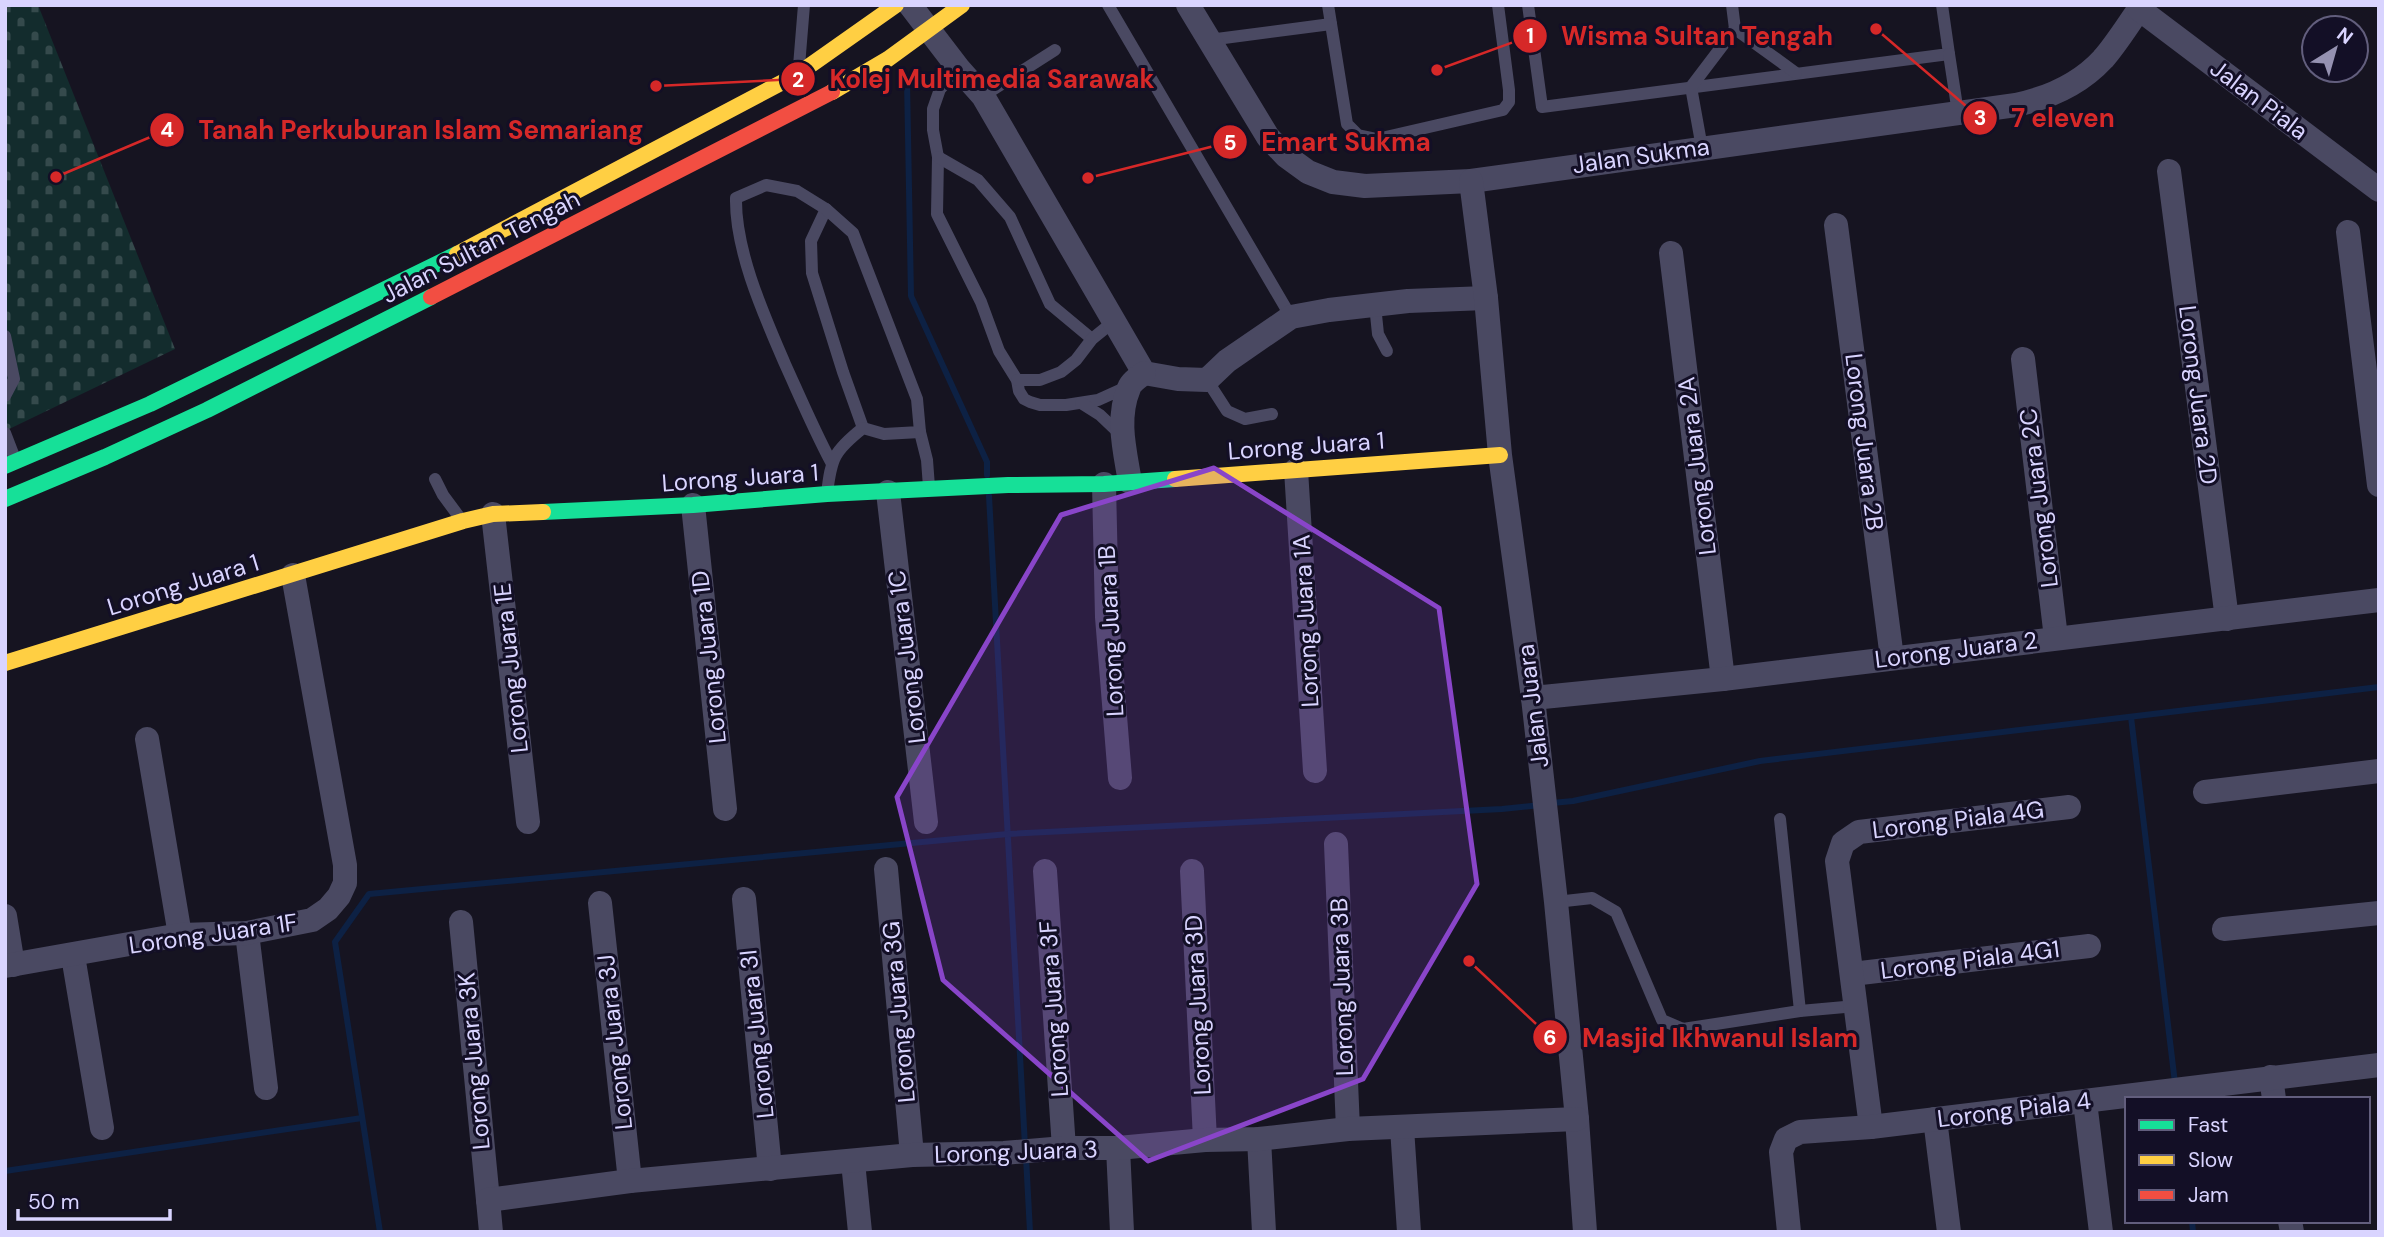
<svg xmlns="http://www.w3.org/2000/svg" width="2384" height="1237" viewBox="0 0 2384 1237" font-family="'DM Sans',sans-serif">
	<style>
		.cemetery { fill: url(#cemetery-stones) }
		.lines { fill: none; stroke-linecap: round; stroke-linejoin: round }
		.stream { stroke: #0d2144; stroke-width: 6 }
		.lane { stroke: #4a4962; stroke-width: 12 }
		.street { stroke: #4a4962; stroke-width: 24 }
		.fast { stroke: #16e098; stroke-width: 16 }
		.slow { stroke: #ffcf43; stroke-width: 16 }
		.jam { stroke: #f24e42; stroke-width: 16 }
		.marked { fill: #8945c9; fill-opacity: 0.2; stroke: #8945c9; stroke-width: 5; stroke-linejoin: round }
		.labels { text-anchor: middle; stroke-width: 6; stroke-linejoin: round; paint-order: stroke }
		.street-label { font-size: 24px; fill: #d9d4ff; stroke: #130f26 }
		.leader { fill: none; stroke: #d62828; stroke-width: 2.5 }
		.callout-dot { fill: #d62828; stroke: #130f26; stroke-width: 2.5 }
		.mark-label { font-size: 21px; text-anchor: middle; font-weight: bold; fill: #fff }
		.callout-label { font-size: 26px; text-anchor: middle; font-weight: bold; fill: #d62828; stroke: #130f26; stroke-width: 6; stroke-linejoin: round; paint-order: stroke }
	</style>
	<defs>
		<pattern id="cemetery-stones" width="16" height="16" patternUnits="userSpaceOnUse" patternTransform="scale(1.75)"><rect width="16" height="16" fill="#132c2d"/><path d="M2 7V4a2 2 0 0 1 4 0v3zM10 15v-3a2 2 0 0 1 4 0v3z" fill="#354a4c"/></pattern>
	</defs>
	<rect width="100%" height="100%" fill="#161421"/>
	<polygon class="cemetery" points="5,5 38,5 175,349 5,431"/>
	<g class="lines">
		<g class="stream">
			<polyline points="907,81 911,296 987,462 987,475"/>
			<polyline points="989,496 1025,1146"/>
			<polyline points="2131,717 2175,1083"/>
			<polyline points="1552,803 1573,801 1760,761 2379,687"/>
			<polyline points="1026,1157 1030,1232"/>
			<polyline points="5,1171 362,1118"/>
			<polyline points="2192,1221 2193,1232"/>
			<polyline points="380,1232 335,942 369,894 1008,834 1502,809 1541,805"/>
		</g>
		<g class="lane">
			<polyline points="1108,5 1291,317"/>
			<polyline points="1328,5 1347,124 1358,135 1377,139 1503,110 1509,102 1509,90 1498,5"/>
			<polyline points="1528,5 1542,107 1949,54 1942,5"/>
			<polyline points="1735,29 1796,73"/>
			<polyline points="1209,40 1331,24"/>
			<polyline points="1949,54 1958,113"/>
			<polyline points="799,66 804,5"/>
			<polyline points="959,69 940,89 933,109 933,130 938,157 937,214 981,302 999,351 1017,380 1019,391 1024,399 1030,402 1040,405 1066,405 1098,400 1129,386"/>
			<polyline points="983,96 1055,50"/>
			<polyline points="1702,148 1691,87 1735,29 1732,5"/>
			<polyline points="938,157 978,180 1010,217 1050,304 1092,339"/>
			<polyline points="826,209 811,241 812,273 843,372 863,428"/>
			<polyline points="1375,305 1378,334 1387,351"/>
			<polyline points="5,336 14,379 5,396"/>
			<polyline points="1017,380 1040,380 1061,372 1076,360 1092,339 1113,322"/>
			<polyline points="1207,380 1227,411 1245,419 1272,414"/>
			<polyline points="1081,403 1100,415 1121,435"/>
			<polyline points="920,432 927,460 929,487"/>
			<polyline points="5,433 15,459"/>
			<polyline points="435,479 443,495 460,518"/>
			<path d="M827,494C831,458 834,451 863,428L884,434L920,432L917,399L853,233L826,209L797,191L766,185L736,198C735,251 764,315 785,364C800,397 814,430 831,462"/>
			<polyline points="1780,819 1800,1011"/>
			<polyline points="1556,902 1592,898 1616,912 1662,1020 1683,1029 1800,1011 1856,1006"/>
		</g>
		<g class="street">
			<polyline points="910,5 959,69 983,96 1144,373 1178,379 1207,380 1227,361 1291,317 1329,310 1408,301 1486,298"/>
			<path d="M1188,5L1268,137L1286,156L1308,172L1333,182L1365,186L1471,181L2016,105C2048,98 2080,84 2103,59C2117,43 2129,23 2142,5"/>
			<polyline points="2139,9 2379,190"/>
			<polyline points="2169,171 2227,619"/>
			<polyline points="1471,181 1486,298 1500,455 1533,698 1556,902 1577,1119 1585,1232"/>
			<polyline points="1836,225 1892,658"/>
			<polyline points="2348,232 2379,485"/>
			<polyline points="1671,253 1723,679"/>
			<polyline points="2023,359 2056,638"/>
			<polyline points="1296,470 1315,771"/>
			<path d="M1130,482C1125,451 1116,419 1129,388C1131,382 1139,377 1144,373"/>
			<polyline points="1104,484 1107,617 1120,778"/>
			<polyline points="888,492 926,822"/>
			<polyline points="693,505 725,809"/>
			<polyline points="493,514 528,822"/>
			<polyline points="1533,698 1723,679 2379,600"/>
			<polyline points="147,739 180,935"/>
			<polyline points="2205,792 2379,771"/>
			<polyline points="1336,844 1348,1129"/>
			<polyline points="886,869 912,1155"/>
			<polyline points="1045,871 1064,1148"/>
			<polyline points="1192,871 1205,1140"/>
			<polyline points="744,899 770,1169"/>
			<polyline points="600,903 630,1181"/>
			<polyline points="5,916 13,965"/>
			<polyline points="461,922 488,1200"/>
			<polyline points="2224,929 2379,913"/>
			<polyline points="247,933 266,1088"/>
			<polyline points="73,956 102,1128"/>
			<polyline points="5,966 180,935 247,933 312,920 328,909 339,896 345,883 345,865 293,575"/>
			<polyline points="1852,974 2089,946"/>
			<polyline points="2271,1077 2274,1099"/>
			<polyline points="2085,1102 2101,1232"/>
			<polyline points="1935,1119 1949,1232"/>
			<polyline points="1871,1127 1837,861 1843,843 1859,832 2069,807"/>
			<polyline points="1402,1128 1409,1232"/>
			<polyline points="1259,1139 1264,1232"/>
			<polyline points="1118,1148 1122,1232"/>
			<polyline points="853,1162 860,1232"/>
			<polyline points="2290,1221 2292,1232"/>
			<polyline points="491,1232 488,1200 630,1181 912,1155 1004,1153 1064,1148 1118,1148 1205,1140 1259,1139 1348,1129 1577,1119"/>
			<polyline points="1789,1232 1781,1152 1786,1139 1800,1132 1871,1127 2379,1065"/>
		</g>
		<g class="fast">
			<polyline points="5,466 150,404 457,254"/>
			<polyline points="5,499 105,457 207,410 431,297"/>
			<polyline points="543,512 693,505 827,494 1008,485 1104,484 1175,479"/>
		</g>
		<g class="slow">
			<polyline points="832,92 888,59 962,5"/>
			<polyline points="457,254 798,74 896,5"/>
			<polyline points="1175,479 1500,455"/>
			<polyline points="5,663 463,521 493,514 543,512"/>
		</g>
		<polyline class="jam" points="431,297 832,92"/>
	</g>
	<path class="marked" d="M1214,468L1439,608L1477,884L1363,1079L1148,1161L943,980L897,797L1061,515Z"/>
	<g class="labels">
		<g class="street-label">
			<text transform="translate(2259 100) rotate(37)" y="8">Jalan Piala</text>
			<text transform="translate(1641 156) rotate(-8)" y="8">Jalan Sukma</text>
			<text transform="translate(481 247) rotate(-27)" y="8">Jalan Sultan Tengah</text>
			<text transform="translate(2198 395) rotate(83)" y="8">Lorong Juara 2D</text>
			<text transform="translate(1864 442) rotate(83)" y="8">Lorong Juara 2B</text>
			<text transform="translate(1306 446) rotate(-4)" y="8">Lorong Juara 1</text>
			<text transform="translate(1697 466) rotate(-97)" y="8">Lorong Juara 2A</text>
			<text transform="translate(740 478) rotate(-4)" y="8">Lorong Juara 1</text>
			<text transform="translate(2039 498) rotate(-97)" y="8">Lorong Juara 2C</text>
			<text transform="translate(183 585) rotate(-17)" y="8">Lorong Juara 1</text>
			<text transform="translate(1306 621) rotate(-93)" y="8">Lorong Juara 1A</text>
			<text transform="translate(1111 631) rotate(-93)" y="8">Lorong Juara 1B</text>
			<text transform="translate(1956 650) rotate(-7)" y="8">Lorong Juara 2</text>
			<text transform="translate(709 657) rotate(-96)" y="8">Lorong Juara 1D</text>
			<text transform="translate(907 657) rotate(-97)" y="8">Lorong Juara 1C</text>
			<text transform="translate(511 668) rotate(-96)" y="8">Lorong Juara 1E</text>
			<text transform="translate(1533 706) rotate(-97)" y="8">Jalan Juara</text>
			<text transform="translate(1958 820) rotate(-7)" y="8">Lorong Piala 4G</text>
			<text transform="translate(213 934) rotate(-8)" y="8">Lorong Juara 1F</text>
			<text transform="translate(1970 960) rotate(-7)" y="8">Lorong Piala 4G1</text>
			<text transform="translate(1342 987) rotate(-92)" y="8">Lorong Juara 3B</text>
			<text transform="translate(1198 1005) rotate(-93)" y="8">Lorong Juara 3D</text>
			<text transform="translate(1054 1009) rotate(-94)" y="8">Lorong Juara 3F</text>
			<text transform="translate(899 1012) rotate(-95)" y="8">Lorong Juara 3G</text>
			<text transform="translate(757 1034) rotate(-96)" y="8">Lorong Juara 3I</text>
			<text transform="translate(615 1042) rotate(-96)" y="8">Lorong Juara 3J</text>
			<text transform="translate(474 1061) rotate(-95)" y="8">Lorong Juara 3K</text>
			<text transform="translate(2014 1110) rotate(-7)" y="8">Lorong Piala 4</text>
			<text transform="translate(1016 1152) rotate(-2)" y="8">Lorong Juara 3</text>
		</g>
	</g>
	<path class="leader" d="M1437 70L1530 36M656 86L798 79M1876 29L1980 118M56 177L167 130M1088 178L1230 142M1469 961L1550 1037"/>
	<g class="callout-dot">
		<circle cx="1437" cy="70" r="7"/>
		<circle cx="656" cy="86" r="7"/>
		<circle cx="1876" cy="29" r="7"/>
		<circle cx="56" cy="177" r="7"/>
		<circle cx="1088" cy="178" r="7"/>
		<circle cx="1469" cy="961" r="7"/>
		<circle cx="1530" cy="36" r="18"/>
		<circle cx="798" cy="79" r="18"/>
		<circle cx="1980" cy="118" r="18"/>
		<circle cx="167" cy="130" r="18"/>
		<circle cx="1230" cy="142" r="18"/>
		<circle cx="1550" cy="1037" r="18"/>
	</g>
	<g class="mark-label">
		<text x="1530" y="43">1</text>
		<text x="798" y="87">2</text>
		<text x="1980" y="125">3</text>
		<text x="167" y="137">4</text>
		<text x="1230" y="150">5</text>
		<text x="1550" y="1045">6</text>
	</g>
	<g class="callout-label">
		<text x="1697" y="45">Wisma Sultan Tengah</text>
		<text x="992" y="88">Kolej Multimedia Sarawak</text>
		<text x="2063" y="127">7 eleven</text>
		<text x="421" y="139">Tanah Perkuburan Islam Semariang</text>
		<text x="1346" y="151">Emart Sukma</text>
		<text x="1720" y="1047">Masjid Ikhwanul Islam</text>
	</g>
	<rect width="2384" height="1237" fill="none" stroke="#d9d4ff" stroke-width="14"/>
	<rect x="2125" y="1097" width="245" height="126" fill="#130f26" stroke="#625e7d" stroke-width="2"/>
	<rect x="2139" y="1120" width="35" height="10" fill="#16e098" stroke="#625e7d" stroke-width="2"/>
	<text x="2188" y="1132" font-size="21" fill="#d9d4ff">Fast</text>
	<rect x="2139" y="1155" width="35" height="10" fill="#ffcf43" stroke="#625e7d" stroke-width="2"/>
	<text x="2188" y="1167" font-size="21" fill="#d9d4ff">Slow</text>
	<rect x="2139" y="1190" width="35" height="10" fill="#f24e42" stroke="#625e7d" stroke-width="2"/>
	<text x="2188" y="1202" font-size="21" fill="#d9d4ff">Jam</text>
	<g transform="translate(2335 49) rotate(37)"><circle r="33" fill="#130f26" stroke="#625e7d" stroke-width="2"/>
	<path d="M0-5L12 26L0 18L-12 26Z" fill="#9591b1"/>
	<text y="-10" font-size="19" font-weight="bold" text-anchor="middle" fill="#d9d4ff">N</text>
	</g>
	<path d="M18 1209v10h152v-10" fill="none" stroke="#d9d4ff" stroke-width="3.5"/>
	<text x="28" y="1209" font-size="21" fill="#d9d4ff" stroke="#130f26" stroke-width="5" paint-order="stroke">50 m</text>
</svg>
